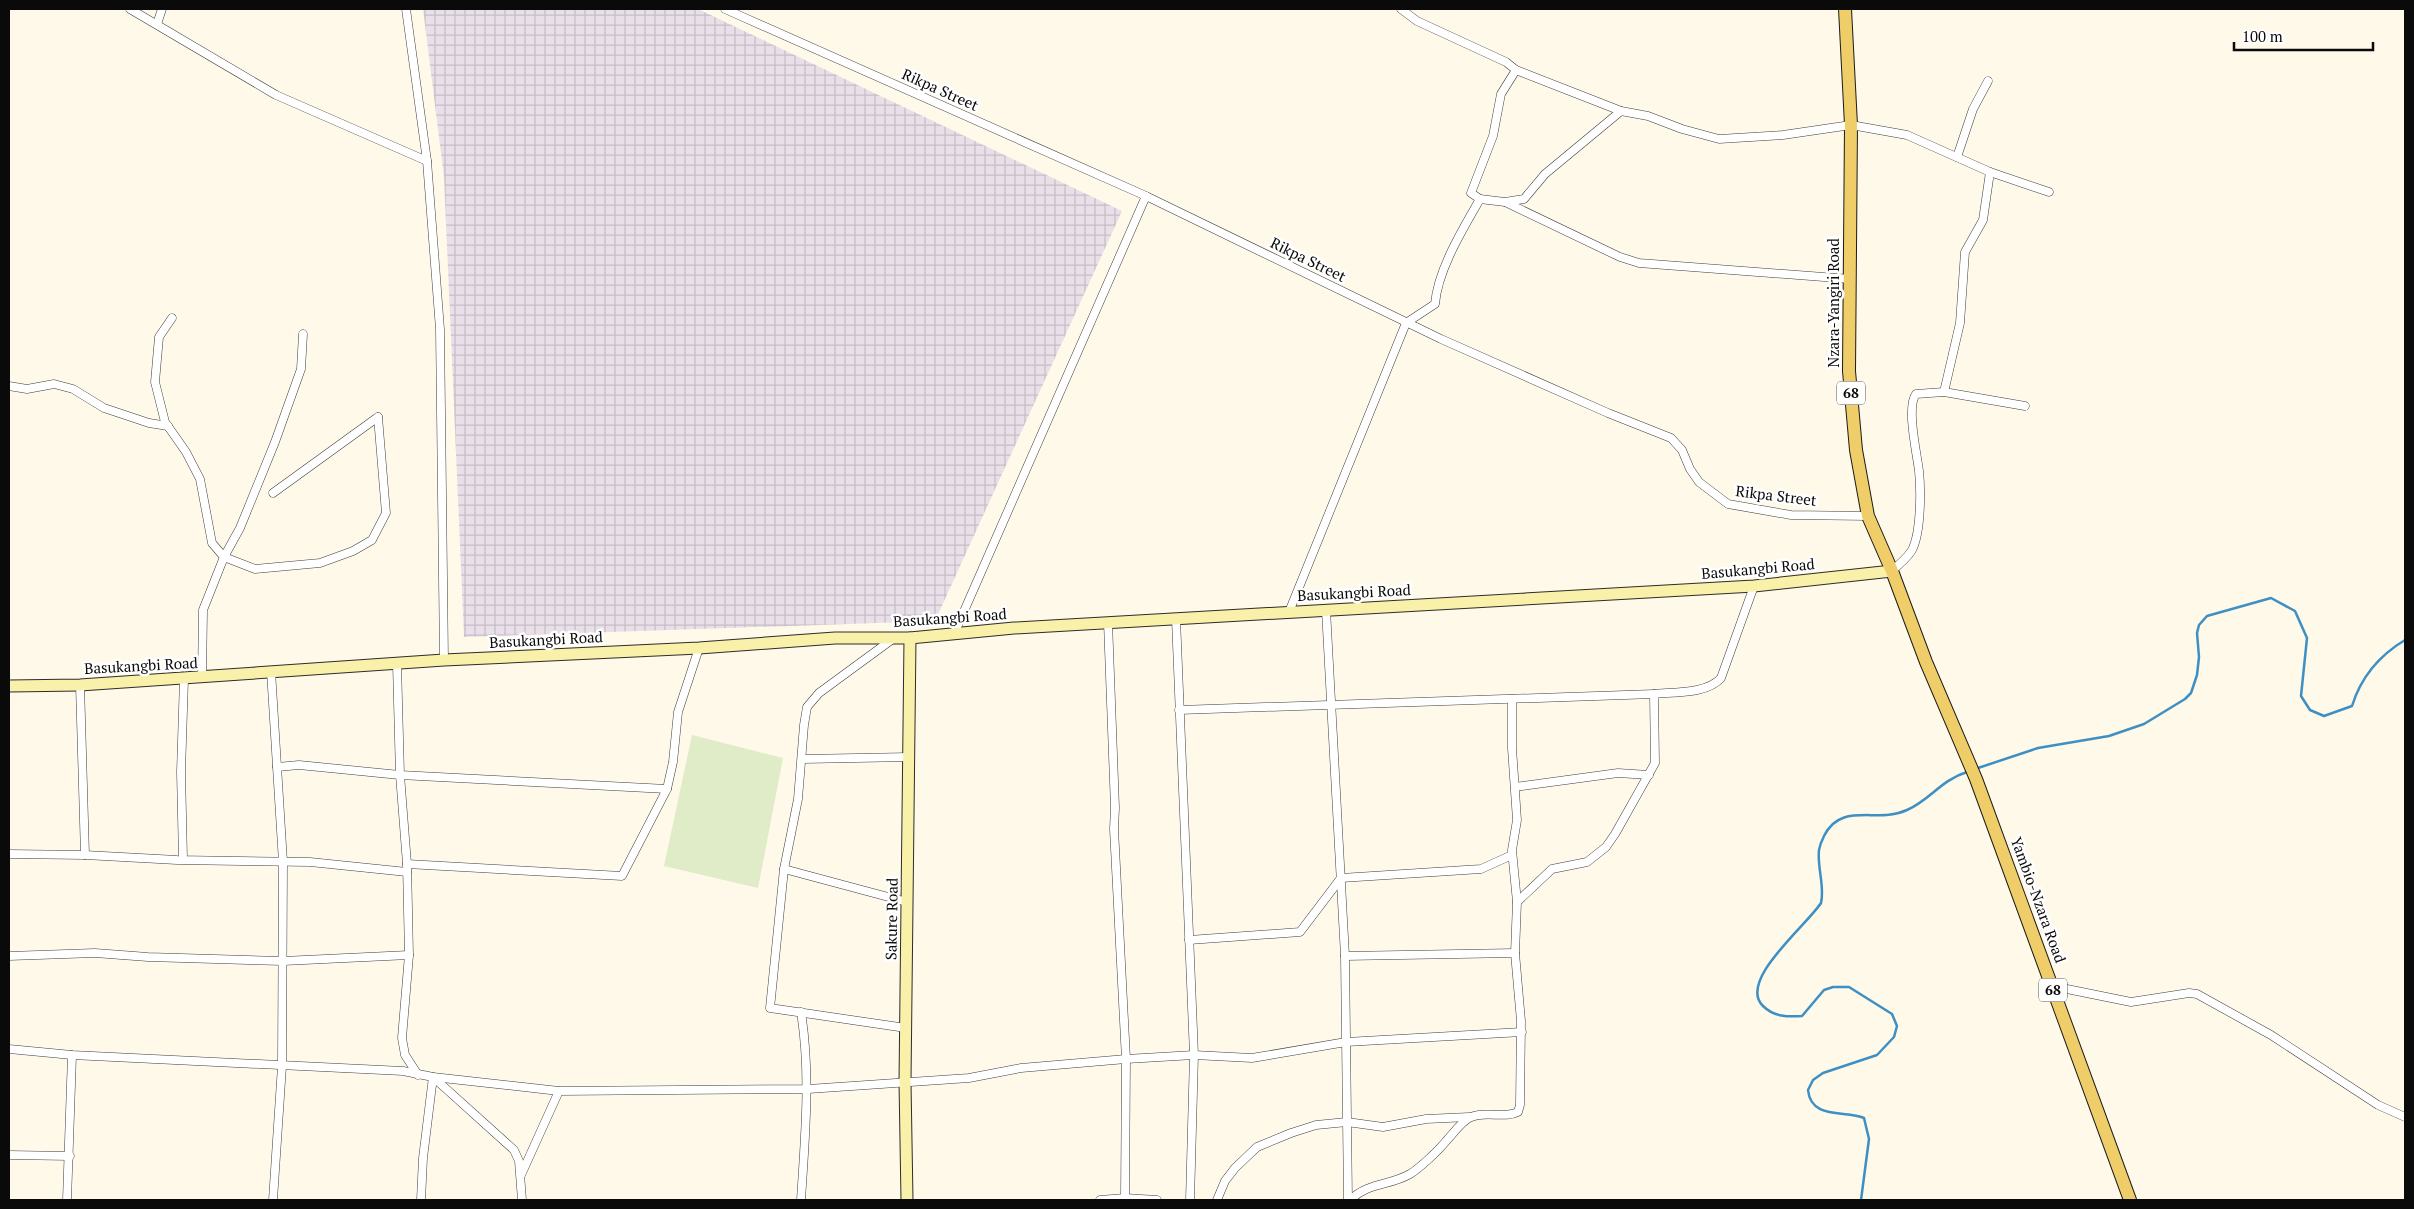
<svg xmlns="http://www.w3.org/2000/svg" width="2414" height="1209" viewBox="0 0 2414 1209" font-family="'PT Serif',serif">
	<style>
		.industrial { fill: url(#industrial-grid) }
		.pitch { fill: #e0ecc7 }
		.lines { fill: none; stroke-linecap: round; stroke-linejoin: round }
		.stream { stroke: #3e8fc3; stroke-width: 2.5 }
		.street-casing { stroke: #3d3d3d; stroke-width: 9 }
		.secondary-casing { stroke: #2c2c2c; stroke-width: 13 }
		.primary-casing { stroke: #1b1b1b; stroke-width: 14 }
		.street { stroke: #fff; stroke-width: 8 }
		.secondary { stroke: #f9f0a9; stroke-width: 11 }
		.primary { stroke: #efcd68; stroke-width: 12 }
		.labels { text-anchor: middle; stroke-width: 5; stroke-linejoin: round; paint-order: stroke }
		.shield { fill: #fff; stroke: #545454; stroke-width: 1 }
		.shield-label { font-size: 14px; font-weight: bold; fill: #0a0a0a }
		.street-label { font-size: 15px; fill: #0a0a0a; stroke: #fff }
	</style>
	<defs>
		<pattern id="industrial-grid" width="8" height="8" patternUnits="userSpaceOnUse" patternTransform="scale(1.25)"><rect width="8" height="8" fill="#e8dfe9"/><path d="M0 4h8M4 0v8" fill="none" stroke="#c6bec6"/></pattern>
	</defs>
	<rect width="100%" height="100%" fill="#fef9e9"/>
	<polygon class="industrial" points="423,9 698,9 1122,211 935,621 464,637 444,177"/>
	<polygon class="pitch" points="692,735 783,758 758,888 664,866"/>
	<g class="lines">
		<g class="stream">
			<path d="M1975,769L2038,748L2109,736L2144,724L2185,699L2191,693L2197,675L2199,657L2197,633L2199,625L2207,616L2271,598L2295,611L2307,638L2301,696L2310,710L2324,716L2352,706C2361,677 2380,655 2405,640"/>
			<path d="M1861,1200L1869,1139L1864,1118C1845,1110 1811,1120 1808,1090L1813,1080L1823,1073L1877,1055L1894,1037L1897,1026L1892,1014L1849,987H1833L1824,990L1802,1016C1788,1017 1774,1017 1763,1006C1737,981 1807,925 1821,903C1825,886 1817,868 1819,850C1820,845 1822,840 1824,836C1841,801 1877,824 1907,810C1930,800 1941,780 1967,772"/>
		</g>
		<g class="street-casing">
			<g id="street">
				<polyline points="130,9 276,95 427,161"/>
				<polyline points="406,9 427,161 440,329 444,660"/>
				<polyline points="725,9 1146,196 1441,339 1608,413 1671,438 1682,450 1690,469 1699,482 1728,504 1791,515 1868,516"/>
				<polyline points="1401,9 1417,21 1506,62 1516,70 1621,111"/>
				<polyline points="157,24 162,9"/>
				<polyline points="1957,157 1973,109 1988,81"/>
				<polyline points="1480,199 1471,193 1493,136 1501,94 1516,70"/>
				<polyline points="1505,202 1620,257 1639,263 1850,279"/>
				<polyline points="172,318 159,337 155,382 165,422 186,452 200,479 212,543 224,557 255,569 320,563 353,551 372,540 386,513 378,417"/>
				<polyline points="9,386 27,389 54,384 73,389 104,408 149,423 168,426"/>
				<polyline points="1944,392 1960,323 1965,252 1983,220 1990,172"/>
				<polyline points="273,493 378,417"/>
				<path d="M1892,571C1899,564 1910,556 1913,548C1921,530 1921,490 1919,471C1917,454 1906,407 1916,394L1944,392L2025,406"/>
				<polyline points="1326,610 1345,956 1348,1200"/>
				<path d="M1289,612L1406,323L1435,304C1438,269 1463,229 1480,199L1505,202L1524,199L1545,174L1621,111L1648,116L1682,129L1719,139L1783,135L1851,125L1907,135L1990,172L2049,192"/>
				<polyline points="1176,619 1194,1055 1190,1200"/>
				<polyline points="1108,622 1115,808 1114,829 1126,1059 1125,1198"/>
				<polyline points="954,634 1146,196"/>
				<polyline points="894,638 819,693 807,707 804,725 798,799 784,869 770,1008 906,1028"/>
				<polyline points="397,664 400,775 407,864 409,955 402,1038 405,1055 418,1075"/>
				<polyline points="271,671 283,862 282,1066 273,1200"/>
				<polyline points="202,678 203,610 224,557 240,528 275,442 301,369 303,334"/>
				<polyline points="80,685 85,855"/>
				<polyline points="1179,710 1654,694"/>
				<polyline points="803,759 909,757"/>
				<polyline points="277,767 299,765 400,775 667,789"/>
				<polyline points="1515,787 1618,773 1649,775"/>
				<polyline points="9,854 85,855 177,860 310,862 407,872"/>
				<polyline points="183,859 181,772 184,679"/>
				<polyline points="407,864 622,876 667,789 673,762 678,712 699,648"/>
				<polyline points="784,869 907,902"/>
				<path d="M1517,902L1552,869L1587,862L1606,847L1615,834L1655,763L1654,694C1674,692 1707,694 1721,678L1754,586"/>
				<polyline points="1189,940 1300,932 1341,878 1481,869 1512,855"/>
				<polyline points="9,956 95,953 148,957 283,961 409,955"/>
				<polyline points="1345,956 1515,953"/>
				<polyline points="2052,986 2131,1002 2189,993 2197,994 2271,1035 2378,1105 2405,1117"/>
				<path d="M801,1012C811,1075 805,1137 801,1200"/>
				<polyline points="9,1049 72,1055 403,1071 433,1077 559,1091 808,1089 969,1078 1021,1068 1126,1059 1194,1055 1252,1058 1346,1042 1522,1032"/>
				<polyline points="433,1077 514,1150 519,1161 522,1200"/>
				<polyline points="9,1155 70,1156"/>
				<polyline points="521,1175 559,1091"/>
				<polyline points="67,1200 72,1055"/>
				<polyline points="421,1200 423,1158 433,1077"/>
				<polyline points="1100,1200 1125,1198 1157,1200"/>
				<polyline points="1217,1200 1225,1181 1235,1168 1257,1147 1291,1133 1316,1125 1347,1122 1383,1127 1426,1119 1469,1117"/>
				<path d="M1350,1200C1369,1182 1389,1186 1410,1174C1420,1168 1439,1150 1447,1140C1454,1133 1460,1123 1469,1118C1483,1110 1504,1119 1518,1112L1520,1105L1521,1021L1515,953L1517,902L1512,850L1517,820L1512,748V699"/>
			</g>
		</g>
		<g class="secondary-casing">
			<g id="secondary">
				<polyline points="9,686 80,685 444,660 699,648 835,638 910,638 1014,628 1754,586 1892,571"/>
				<polyline points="907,1200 905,1082 910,638"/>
			</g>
		</g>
		<g class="primary-casing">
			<polyline id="primary" points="1845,9 1851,125 1849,371 1856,450 1868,516 1892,571 1926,662 1976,779 2130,1200"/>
		</g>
		<use href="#street" class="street"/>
		<use href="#secondary" class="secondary"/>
		<use href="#primary" class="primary"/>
	</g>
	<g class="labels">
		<g class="shield">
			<rect x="1837" y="381.5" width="28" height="23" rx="4"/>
			<rect x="2039" y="978.5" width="28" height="23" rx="4"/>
		</g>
		<g class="shield-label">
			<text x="1851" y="398">68</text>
			<text x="2053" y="995">68</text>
		</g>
		<g class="street-label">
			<text transform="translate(940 90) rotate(24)" y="5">Rikpa Street</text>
			<text transform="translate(1308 260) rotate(26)" y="5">Rikpa Street</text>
			<text transform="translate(1834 303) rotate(-90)" y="5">Nzara-Yangiri Road</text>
			<text transform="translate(1776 496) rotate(7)" y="5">Rikpa Street</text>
			<text transform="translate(1758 569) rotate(-5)" y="5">Basukangbi Road</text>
			<text transform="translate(1354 593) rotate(-3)" y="5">Basukangbi Road</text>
			<text transform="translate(950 618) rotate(-4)" y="5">Basukangbi Road</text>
			<text transform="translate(546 640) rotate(-3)" y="5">Basukangbi Road</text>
			<text transform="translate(141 666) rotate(-3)" y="5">Basukangbi Road</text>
			<text transform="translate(2038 900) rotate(70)" y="5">Yambio-Nzara Road</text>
			<text transform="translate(892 919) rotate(-89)" y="5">Sakure Road</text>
		</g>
	</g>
	<rect width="2414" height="1209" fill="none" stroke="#0a0a0a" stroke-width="20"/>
	<path d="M2234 42v8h139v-8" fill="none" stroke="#0a0a0a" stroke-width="2.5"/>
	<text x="2242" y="42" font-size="15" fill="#0a0a0a" stroke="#ffffff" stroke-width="4" paint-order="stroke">100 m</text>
</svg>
